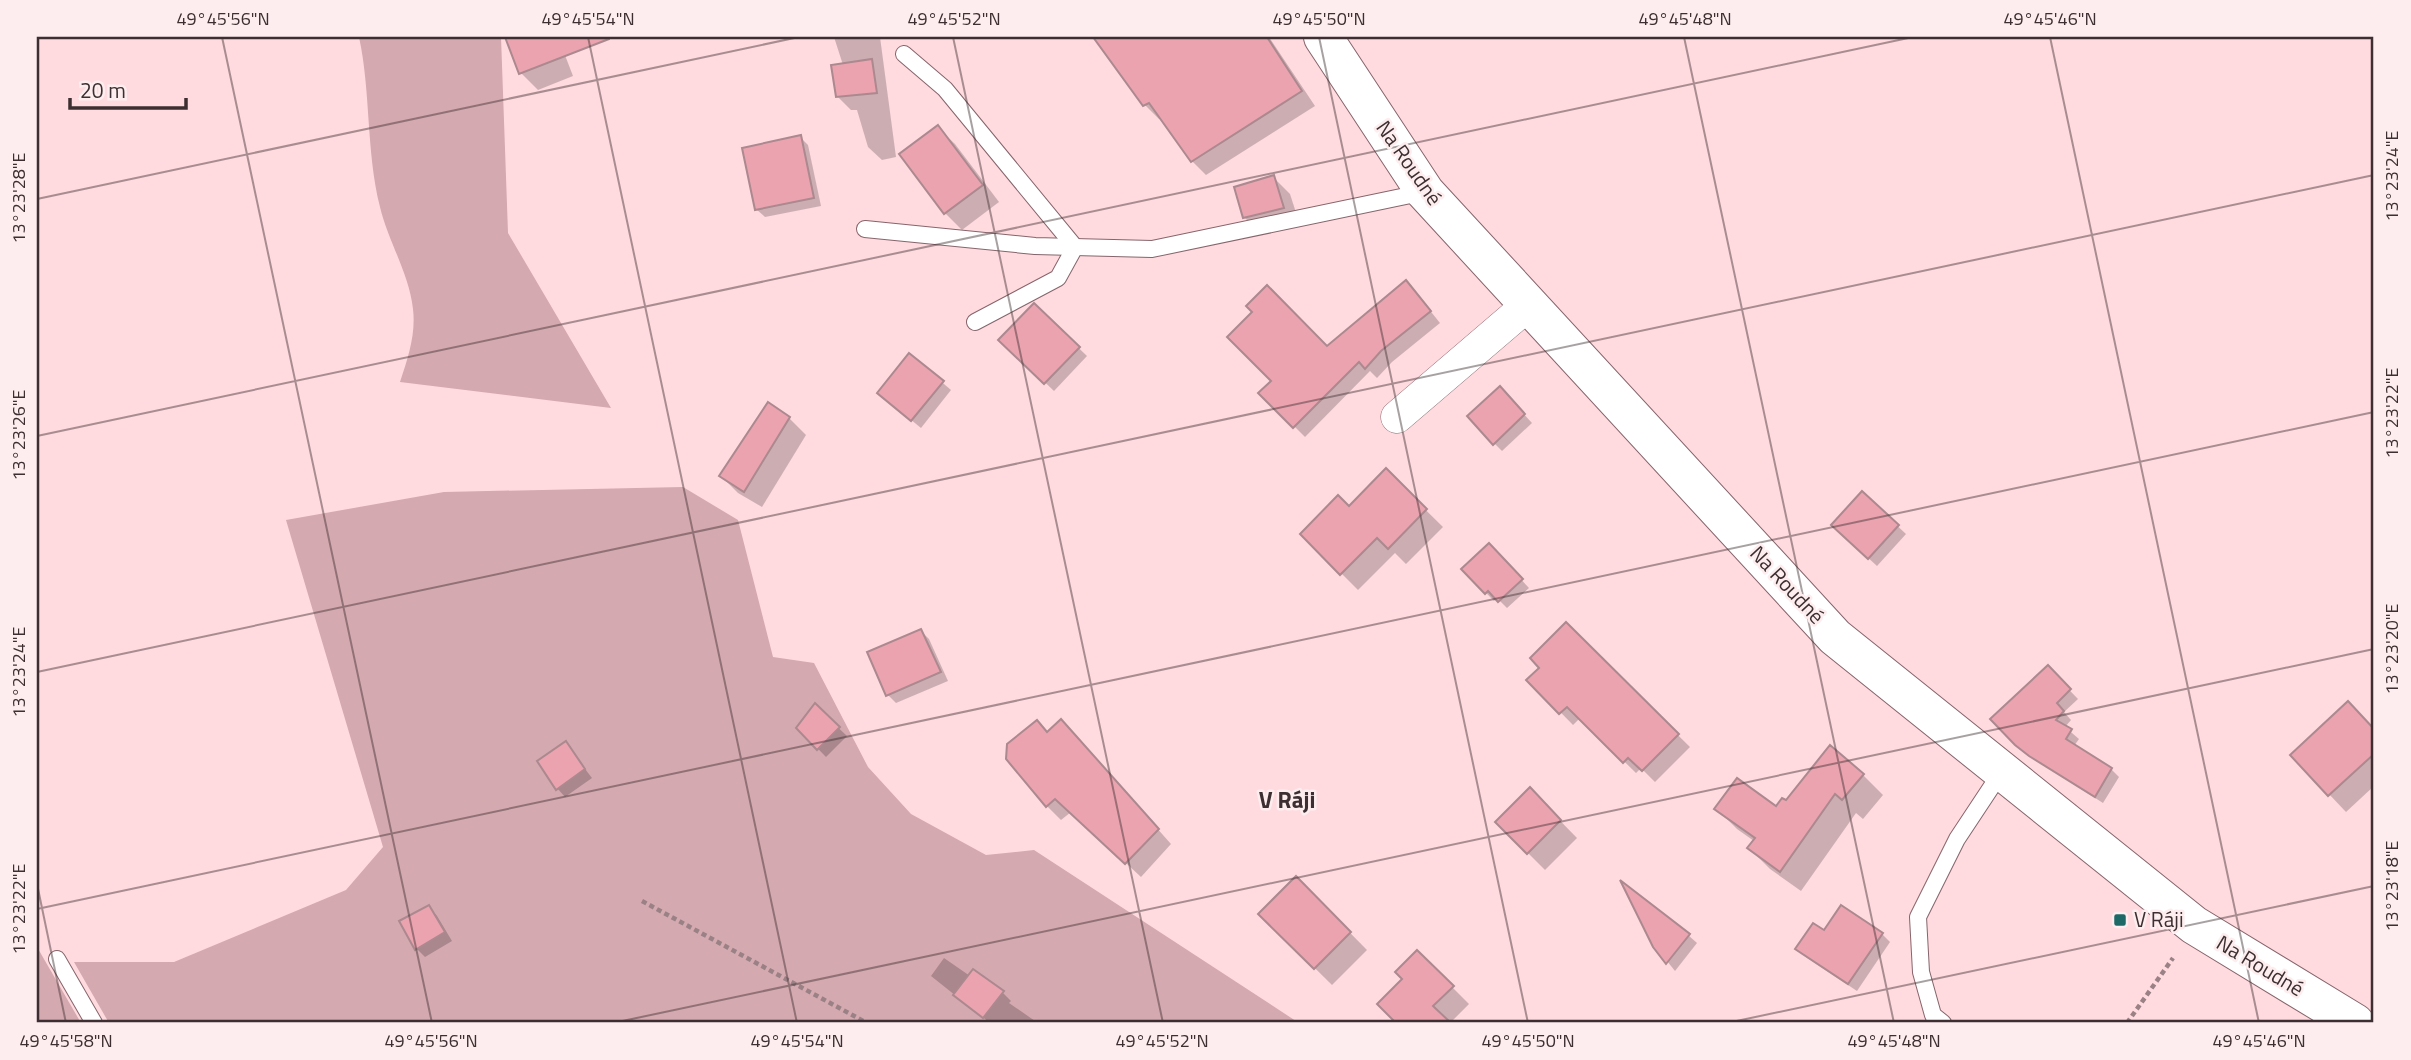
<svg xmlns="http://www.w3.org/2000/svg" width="2411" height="1060" viewBox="0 0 2411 1060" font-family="'Titillium Web',sans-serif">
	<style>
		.green { fill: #d4a9af }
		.shadow { fill: #0003 }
		.building { fill: #eaa3af; stroke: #ab898f; stroke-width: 2 }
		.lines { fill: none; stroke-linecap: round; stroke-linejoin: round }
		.lane-casing { stroke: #85656b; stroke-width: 18 }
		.street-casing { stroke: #85656b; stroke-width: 33 }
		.secondary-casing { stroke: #85656b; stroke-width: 40 }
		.path { stroke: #9a8185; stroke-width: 4.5; stroke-dasharray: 5 3.5; stroke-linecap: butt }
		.lane { stroke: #fff; stroke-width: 16 }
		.street { stroke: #fff; stroke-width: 32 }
		.secondary { stroke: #fff; stroke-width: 38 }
		.ticks { fill: none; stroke: #3d2f31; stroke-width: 2; stroke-opacity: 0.45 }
		.poi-dot { fill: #1c6967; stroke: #fdedef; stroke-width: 2.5 }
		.labels { text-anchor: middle; stroke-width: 5; stroke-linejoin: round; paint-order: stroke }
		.street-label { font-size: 21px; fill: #3d2f31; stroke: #fdedef }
		.poi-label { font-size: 21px; fill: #3d2f31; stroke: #fdedef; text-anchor: start }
		.neighbourhood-label { font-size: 23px; font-weight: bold; fill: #3d2f31; stroke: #fdedef }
		.neatline { fill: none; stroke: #3d2f31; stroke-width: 2.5 }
		.ticks-label { font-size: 18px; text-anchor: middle; fill: #3d2f31 }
	</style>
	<rect width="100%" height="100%" fill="#ffdadf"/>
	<g class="green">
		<path d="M359,37H501L508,233L611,408L400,382C408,358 416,334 413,309C409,273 388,241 380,207C366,151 371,92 359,37Z"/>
		<polygon points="683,487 738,520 773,657 814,663 868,767 911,814 986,855 1034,850 1299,1023 109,1023 74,962 174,962 346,890 383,847 286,520 444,492"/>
		<polygon points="37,947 81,1023 37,1023"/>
	</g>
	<g class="shadow">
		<polygon points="507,37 558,37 573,76 538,90 521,73"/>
		<polygon points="834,37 880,37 896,157 882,160 868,147 857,110 851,110 838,97 843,65"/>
		<polygon points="1095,37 1269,37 1315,106 1206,175 1192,161 1161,118 1159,119 1145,105"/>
		<polygon points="938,128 955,144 999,202 962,230 945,213"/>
		<polygon points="800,137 808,145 821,206 765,217 756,209"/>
		<polygon points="1273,177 1290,194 1300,225 1261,234 1244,217"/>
		<polygon points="1416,293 1440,323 1392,362 1377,378 1370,371 1305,437 1261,393"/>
		<polygon points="1034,305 1087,356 1054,391 1001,340"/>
		<polygon points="910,355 951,390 921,428 888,401"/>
		<polygon points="1508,397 1532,423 1502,451 1494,443"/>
		<polygon points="789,418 806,435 762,507 738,493 721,476"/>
		<polygon points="1386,471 1443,527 1406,564 1395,553 1358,590 1302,534 1349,508"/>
		<polygon points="1862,493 1906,534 1877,566 1841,533"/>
		<polygon points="1489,545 1529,588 1507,608 1497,598 1494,601 1463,569"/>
		<polygon points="1566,625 1690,747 1655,782 1641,768 1636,773 1580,718 1573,725 1529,680 1542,668"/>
		<polygon points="921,631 929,639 948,681 896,703 888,695"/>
		<polygon points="2047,667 2078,699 2064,712 2071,720 2065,727 2079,739 2074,746 2111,769 2119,777 2103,803 2025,753 1993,720"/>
		<polygon points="815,706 847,736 826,757 798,728"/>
		<polygon points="2365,720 2374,730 2374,786 2346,812 2292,755"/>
		<polygon points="1048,734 1075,736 1171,844 1141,877 1071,812 1061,820 1047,806"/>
		<polygon points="565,743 592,778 565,797 557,788"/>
		<polygon points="1863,775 1883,795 1863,819 1856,813 1801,891 1770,869 1749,848 1754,841 1737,829 1717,809 1777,809 1786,802"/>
		<polygon points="1530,790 1577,838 1545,870 1497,822"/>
		<polygon points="1296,878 1367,950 1332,985 1260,914"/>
		<polygon points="428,907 437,916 452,941 425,957 417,949"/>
		<polygon points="1882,934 1890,942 1857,991 1806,957 1798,949"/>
		<polygon points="1688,935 1697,943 1675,971 1655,946"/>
		<polygon points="1417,952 1469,1004 1450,1023 1398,1023 1379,1004 1404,979"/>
		<polygon points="944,958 970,976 1003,993 1011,1001 1009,1003 1038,1023 990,1023 931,976"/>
	</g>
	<g class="building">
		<polygon points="505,37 609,37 609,39 519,74"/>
		<polygon points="1093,37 1267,37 1302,91 1191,162 1149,103 1143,106"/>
		<polygon points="872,59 877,93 836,97 831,65"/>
		<polygon points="938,125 983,185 944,214 899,154"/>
		<polygon points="801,135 814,198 755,210 742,148"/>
		<polygon points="1274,175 1284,208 1243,218 1234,187"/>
		<polygon points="1406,280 1431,311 1381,351 1365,369 1359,362 1293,428 1258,393 1271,381 1227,337 1252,312 1246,306 1267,285 1327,346"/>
		<polygon points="1034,303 1080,347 1044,384 998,340"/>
		<polygon points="909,353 944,381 911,421 877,393"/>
		<polygon points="1500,386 1525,414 1493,445 1467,416"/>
		<polygon points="768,402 790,417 744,492 719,476"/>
		<polygon points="1386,468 1427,509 1388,549 1377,538 1340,575 1300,534 1338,495 1349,506"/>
		<polygon points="1862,491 1899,525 1868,559 1831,525"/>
		<polygon points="1489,543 1523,579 1498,602 1488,591 1485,594 1461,569"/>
		<polygon points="1566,622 1679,734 1642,771 1628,758 1623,763 1567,707 1559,714 1526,680 1539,668 1530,658"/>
		<polygon points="921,629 941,672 886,696 867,652"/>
		<polygon points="2048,665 2071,689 2057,703 2064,711 2056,720 2072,729 2066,739 2112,768 2095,797 2029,756 2015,745 1990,719"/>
		<polygon points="2348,701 2374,729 2374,754 2328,796 2290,755"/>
		<polygon points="815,703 840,727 817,750 796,728"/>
		<polygon points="1061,719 1159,829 1125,864 1055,799 1046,807 1006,759 1007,744 1037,720 1047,732"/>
		<polygon points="566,741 585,769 556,790 537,761"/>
		<polygon points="1830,745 1864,774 1842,800 1835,794 1780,872 1747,848 1755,838 1714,809 1737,778 1776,806 1782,798 1786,800"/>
		<polygon points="1530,787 1561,820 1527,854 1495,822"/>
		<polygon points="1296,876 1351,932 1314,969 1258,914"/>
		<polygon points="1620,880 1690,934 1666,964 1653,947"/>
		<polygon points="429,905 445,932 415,950 399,921"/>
		<polygon points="1841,905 1883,933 1848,984 1795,949 1813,923 1824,930"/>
		<polygon points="1417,950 1454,986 1433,1006 1451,1023 1396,1023 1377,1004 1402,979 1395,972"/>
		<polygon points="973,969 1004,991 983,1018 953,995"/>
	</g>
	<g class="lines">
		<g class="lane-casing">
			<g id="lane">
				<polyline points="904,54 945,89 1075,247 1058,278 975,322"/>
				<polyline points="865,229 1035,246 1152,249 1425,192"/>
				<polyline points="57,959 94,1023"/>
				<polyline points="1943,1023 1933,1015 1921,972 1918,917 1957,839 2002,771"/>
			</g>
		</g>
		<g class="street-casing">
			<polyline id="street" points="1397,417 1529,304"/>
		</g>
		<g class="secondary-casing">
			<polyline id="secondary" points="1323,37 1425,192 1835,637 2194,925 2355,1023"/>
		</g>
		<g class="path">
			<polyline points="642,901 867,1023"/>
			<polyline points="2127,1023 2173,958"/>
		</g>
		<use href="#lane" class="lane"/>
		<use href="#street" class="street"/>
		<use href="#secondary" class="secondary"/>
	</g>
	<path class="ticks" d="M222,37L432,1023M588,37L797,1023M953,37L1163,1023M1319,37L1528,1023M1684,37L1894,1023M2050,37L2259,1023M37,199L799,37M37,436L1913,37M37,672L2374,175M37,884L66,1023M37,909L2374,412M613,1023L2374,649M1727,1023L2374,886"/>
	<rect class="poi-dot" x="2113" y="913" width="14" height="14" rx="3.5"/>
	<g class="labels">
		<g class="street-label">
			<text transform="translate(1409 163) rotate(55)" y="7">Na Roudné</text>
			<text transform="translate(1787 585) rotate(47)" y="7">Na Roudné</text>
			<text transform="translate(2260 966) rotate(31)" y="7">Na Roudné</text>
		</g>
		<g class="poi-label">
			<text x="2134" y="927">V Ráji</text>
		</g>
		<g class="neighbourhood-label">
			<text x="1287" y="808">V Ráji</text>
		</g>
	</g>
	<rect width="2411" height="1060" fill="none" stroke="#fdedef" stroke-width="77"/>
	<path d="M70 98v10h116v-10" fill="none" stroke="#3d2f31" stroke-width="3.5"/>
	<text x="80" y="98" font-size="21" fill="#3d2f31" stroke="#fdedef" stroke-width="5" paint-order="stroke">20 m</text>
	<rect x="38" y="38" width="2334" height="983" class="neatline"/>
	<g class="ticks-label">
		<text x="223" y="25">49°45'56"N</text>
		<text x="588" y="25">49°45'54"N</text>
		<text x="954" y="25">49°45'52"N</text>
		<text x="1319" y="25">49°45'50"N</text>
		<text x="1685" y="25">49°45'48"N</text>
		<text x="2050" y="25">49°45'46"N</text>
		<text transform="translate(2392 176) rotate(-90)" y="6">13°23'24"E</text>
		<text transform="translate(19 198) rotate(-90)" y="6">13°23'28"E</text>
		<text transform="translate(2392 413) rotate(-90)" y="6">13°23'22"E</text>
		<text transform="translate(19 435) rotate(-90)" y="6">13°23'26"E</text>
		<text transform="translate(2392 649) rotate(-90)" y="6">13°23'20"E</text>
		<text transform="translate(19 672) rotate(-90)" y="6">13°23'24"E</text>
		<text transform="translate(2392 886) rotate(-90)" y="6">13°23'18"E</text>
		<text transform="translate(19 909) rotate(-90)" y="6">13°23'22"E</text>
		<text x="66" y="1047">49°45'58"N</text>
		<text x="431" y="1047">49°45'56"N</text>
		<text x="797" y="1047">49°45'54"N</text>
		<text x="1162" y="1047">49°45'52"N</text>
		<text x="1528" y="1047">49°45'50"N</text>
		<text x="1894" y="1047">49°45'48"N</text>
		<text x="2259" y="1047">49°45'46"N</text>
	</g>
</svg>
